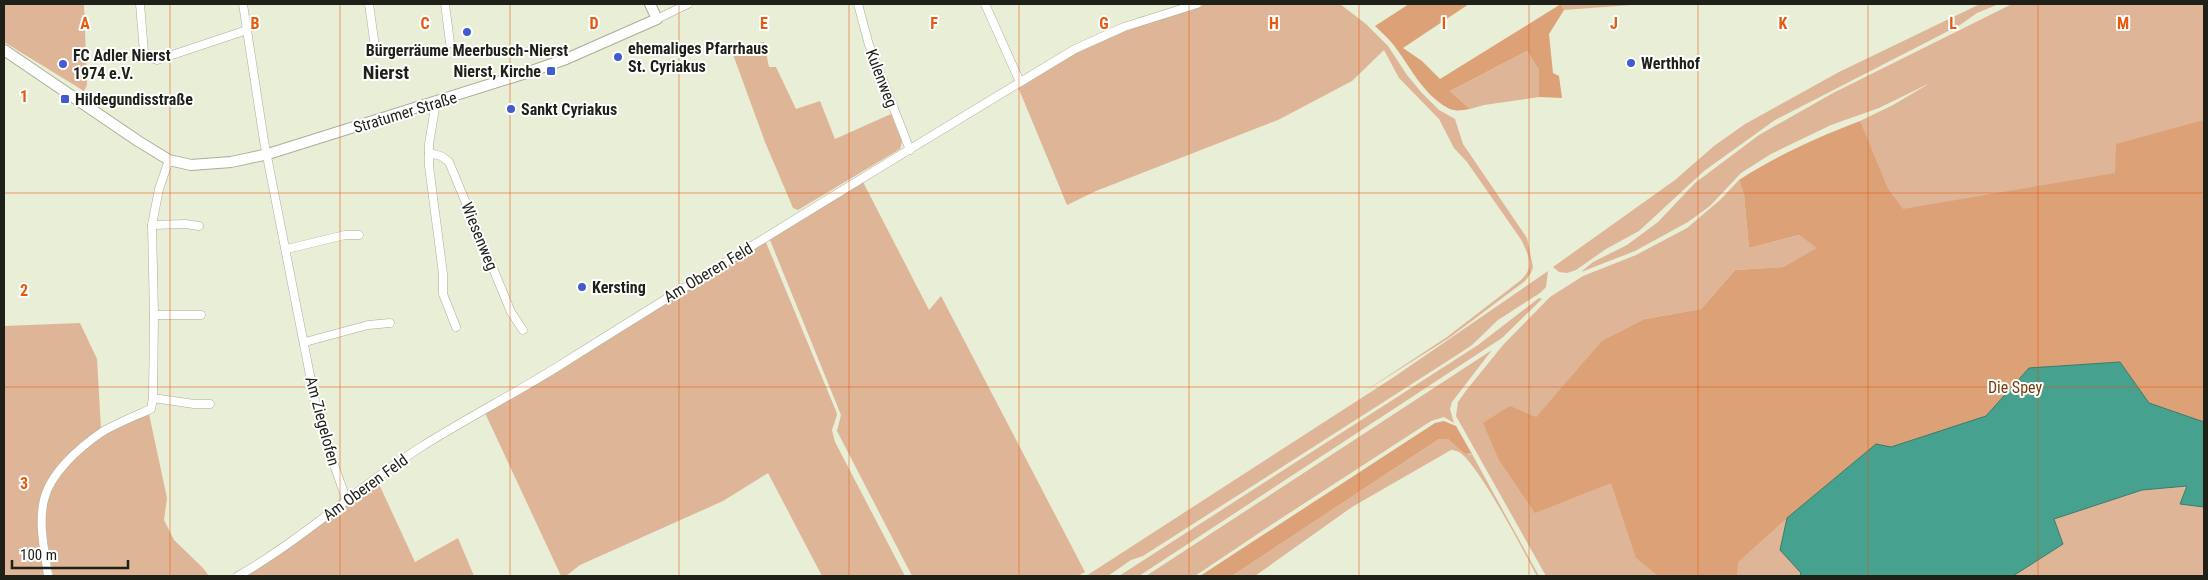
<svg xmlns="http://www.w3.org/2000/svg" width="2208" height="580" viewBox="0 0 2208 580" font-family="'Roboto Condensed',sans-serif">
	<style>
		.green { fill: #dfb598 }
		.forest { fill: #dca176 }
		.water { fill: #47a18f; stroke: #3b7b6b }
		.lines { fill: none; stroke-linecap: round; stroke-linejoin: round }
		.street-casing { stroke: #a9ae98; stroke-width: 9 }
		.secondary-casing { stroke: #a9ae98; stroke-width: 12 }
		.street { stroke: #fff; stroke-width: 8 }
		.secondary { stroke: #fff; stroke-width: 10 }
		.grid { fill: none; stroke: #e8590c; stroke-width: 1; stroke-opacity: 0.55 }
		.poi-dot { fill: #425bce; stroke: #fff; stroke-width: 2 }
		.labels { text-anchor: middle; stroke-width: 4; stroke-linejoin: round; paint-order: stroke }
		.poi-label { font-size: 16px; font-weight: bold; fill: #1f2118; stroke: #fff; text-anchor: start }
		.street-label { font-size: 16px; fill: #1f2118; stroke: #fff }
		.park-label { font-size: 16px; fill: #733d09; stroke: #fff }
		.quarter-label { font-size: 19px; font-weight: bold; fill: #1f2118; stroke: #fff }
		.grid-label { font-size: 16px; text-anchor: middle; font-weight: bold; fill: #e8590c; stroke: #fff; stroke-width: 4; stroke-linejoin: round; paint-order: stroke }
	</style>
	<rect width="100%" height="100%" fill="#e9eed6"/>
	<g class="green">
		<polygon points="4,4 84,4 87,85 84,91 4,42"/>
		<path d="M1206,4H1340L1366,24L1388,46L1407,75L1421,92L1439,110L1455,119L1463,144L1527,238L1533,267L1531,273L1525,281L1449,338L1359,395L1447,337L1521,280C1535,267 1529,257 1522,241L1467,162L1454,148L1439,119L1399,78L1384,50L1352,81L1278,120L1096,191L1067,205L1018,87L1076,52L1126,30Z"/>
		<polygon points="1561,4 1645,4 1564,10"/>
		<polygon points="1980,4 1999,4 1977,13 1960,25 1775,120 1704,171 1639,231 1606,249 1576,270 1567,273 1559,272 1553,267 1675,180 1714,146 1745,124 1839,72"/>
		<polygon points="2012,4 2204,4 2204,576 1546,576 1456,416 1458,402 1465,392 1503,345 1550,297 1583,276 1636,255 1687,228 1720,200 1739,180 1744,195 1749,248 1799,235 1818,248 1783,267 1735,270 1701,309 1645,319 1558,393 1536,417 1494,448 1889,245 1860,121 1893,105 1930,83 1879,108 1831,125 1771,154 1741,173 1710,206 1688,222 1635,251 1581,272 1593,262 1627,245 1658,222 1695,183 1759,135 1833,93"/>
		<polygon points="764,42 769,67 776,67 796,109 820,101 835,139 891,114 902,142 900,149 798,210 793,208 765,142 731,49"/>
		<polygon points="1527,51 1539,70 1539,97 1484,105 1470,109 1450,91"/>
		<polygon points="863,182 929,310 941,296 1085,572 1078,576 912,576 837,431 841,415 770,240 770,237"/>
		<polygon points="765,240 836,411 837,415 832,430 835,442 905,576 822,576 768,473 723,501 580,565 566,576 561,576 485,413"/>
		<polygon points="1548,271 1546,287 1540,293 1498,320 1472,345 1457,355 1143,556 1131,560 1108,576 1086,576 1394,377"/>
		<polygon points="1539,298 1542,299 1502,338 1139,576 1119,576 1478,345"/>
		<path d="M80,323L97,359L101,429C79,450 49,470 40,499C33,519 43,555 46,576H4V326Z"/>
		<polygon points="1492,350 1452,402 1450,409 1454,423 1444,417 1431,421 1271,525 1195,576 1146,576"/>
		<path d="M149,414L167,498L164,520L174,540L203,568L209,576H53C50,555 42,521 47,500C53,477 86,444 107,432C120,425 135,420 149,414Z"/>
		<path d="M1439,439H1448L1470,455L1472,454L1539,576H1537C1524,552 1478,463 1459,452C1458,451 1452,450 1451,450L1352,507L1255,576H1232Z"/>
		<polygon points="378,482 415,562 458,538 474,576 244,576 277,556"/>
	</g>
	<g class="forest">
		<path d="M1409,4H1469L1403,48L1422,61L1440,79L1561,4L1564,10L1549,34L1553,73L1559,76L1562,98L1539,97V70L1527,51L1450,91L1470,109C1462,110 1455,112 1448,108C1422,94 1409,64 1392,43C1387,37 1381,32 1375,26Z"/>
		<path d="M2204,120V422L2149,403L2119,362L2029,368L1986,416L1891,447L1876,444L1787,518L1738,562L1737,576H1658L1636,558L1611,483L1535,513L1499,460L1483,423L1510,406L1536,417L1602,341L1645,319L1701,309L1735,270L1783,267L1817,248L1799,235L1749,248L1744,195L1739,180C1778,155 1816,138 1860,121L1888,189L1903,209L2115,173L2116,144Z"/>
		<polygon points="1444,421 1456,426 1472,454 1464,453 1448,439 1439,439 1232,576 1200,576 1435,423"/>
	</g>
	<polygon class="water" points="2120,362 2149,403 2204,422 2204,507 2180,504 2187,486 2142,490 2054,519 2063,544 2013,576 1800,576 1801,573 1780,550 1787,518 1876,444 1891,447 1986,416 2029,368"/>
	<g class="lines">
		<g class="street-casing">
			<g id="street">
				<polyline points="140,4 144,52 148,57 157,60 247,30"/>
				<polyline points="243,4 264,141 316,406 329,450 346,499"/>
				<polyline points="369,4 376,54"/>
				<polyline points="445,4 450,43"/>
				<polyline points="858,4 869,45 910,150"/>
				<polyline points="985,4 1020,82"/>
				<polyline points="657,19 688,4"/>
				<polyline points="433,103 435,108 429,144 429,166 443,274 443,294 456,327"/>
				<polyline points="429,153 441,156 449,162 511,312 523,330"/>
				<polyline points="152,225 185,224 199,226"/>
				<polyline points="287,249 345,235 359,235"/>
				<polyline points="154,315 201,315"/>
				<polyline points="305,342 368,325 390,323"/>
				<polyline points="153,398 194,404 210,404"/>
				<path d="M48,576C45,552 38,525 44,500C50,473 80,447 102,432C117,423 135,416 151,409L153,398L154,315L152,225L159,189L169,160"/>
				<path d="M238,576C303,539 358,487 421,447C467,418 516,393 562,364C732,257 903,153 1075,49L1124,27L1197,4"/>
			</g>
		</g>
		<g class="secondary-casing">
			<polyline id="secondary" points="4,50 138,141 169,160 191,165 231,162 268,154 523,74 566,59 657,19 650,4"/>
		</g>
		<use href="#street" class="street"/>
		<use href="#secondary" class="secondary"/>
	</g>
	<path class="grid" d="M170,4V576M340,4V576M510,4V576M679,4V576M849,4V576M1019,4V576M1189,4V576M1359,4V576M1529,4V576M1698,4V576M1868,4V576M2038,4V576M4,193H2204M4,387H2204"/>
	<g class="poi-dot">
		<circle cx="467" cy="32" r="5"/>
		<circle cx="618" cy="57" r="5"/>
		<circle cx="1631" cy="63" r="5"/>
		<circle cx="63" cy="64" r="5"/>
		<rect x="546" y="66" width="10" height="10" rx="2.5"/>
		<rect x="60" y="94" width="10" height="10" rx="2.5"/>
		<circle cx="511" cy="109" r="5"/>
		<circle cx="582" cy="287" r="5"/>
	</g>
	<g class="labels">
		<g class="poi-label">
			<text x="628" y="54">ehemaliges Pfarrhaus<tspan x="628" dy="18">St. Cyriakus</tspan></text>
			<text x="467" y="56" text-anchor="middle">Bürgerräume Meerbusch-Nierst</text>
			<text x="73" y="61">FC Adler Nierst<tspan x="73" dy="18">1974 e.V.</tspan></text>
			<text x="1641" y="69">Werthhof</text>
			<text x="541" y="77" text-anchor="end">Nierst, Kirche</text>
			<text x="75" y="105">Hildegundisstraße</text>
			<text x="521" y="115">Sankt Cyriakus</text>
			<text x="592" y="293">Kersting</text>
		</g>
		<g class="street-label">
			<text transform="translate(882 78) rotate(69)" y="6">Kulenweg</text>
			<text transform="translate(405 112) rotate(-17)" y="6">Stratumer Straße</text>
			<text transform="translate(480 236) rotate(68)" y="6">Wiesenweg</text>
			<text transform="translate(708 272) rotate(-31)" y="6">Am Oberen Feld</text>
			<text transform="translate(323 421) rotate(75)" y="6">Am Ziegelofen</text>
			<text transform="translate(365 487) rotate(-36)" y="6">Am Oberen Feld</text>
		</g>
		<g class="park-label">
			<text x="2015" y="393">Die Spey</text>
		</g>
		<g class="quarter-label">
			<text x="386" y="79">Nierst</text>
		</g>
	</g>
	<g class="grid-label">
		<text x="85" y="29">A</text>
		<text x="255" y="29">B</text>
		<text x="425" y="29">C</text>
		<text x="594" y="29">D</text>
		<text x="764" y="29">E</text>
		<text x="934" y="29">F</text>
		<text x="1104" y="29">G</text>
		<text x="1274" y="29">H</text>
		<text x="1444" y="29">I</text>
		<text x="1614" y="29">J</text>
		<text x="1783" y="29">K</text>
		<text x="1953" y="29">L</text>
		<text x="2123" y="29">M</text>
		<text x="24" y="102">1</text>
		<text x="24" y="296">2</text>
		<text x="24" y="489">3</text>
	</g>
	<rect width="2208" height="580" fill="none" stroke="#1f2118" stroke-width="10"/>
	<path d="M12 560v8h116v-8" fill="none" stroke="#1f2118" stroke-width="2.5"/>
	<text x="20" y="560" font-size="15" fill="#1f2118" stroke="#ffffff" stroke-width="4" paint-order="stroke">100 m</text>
</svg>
